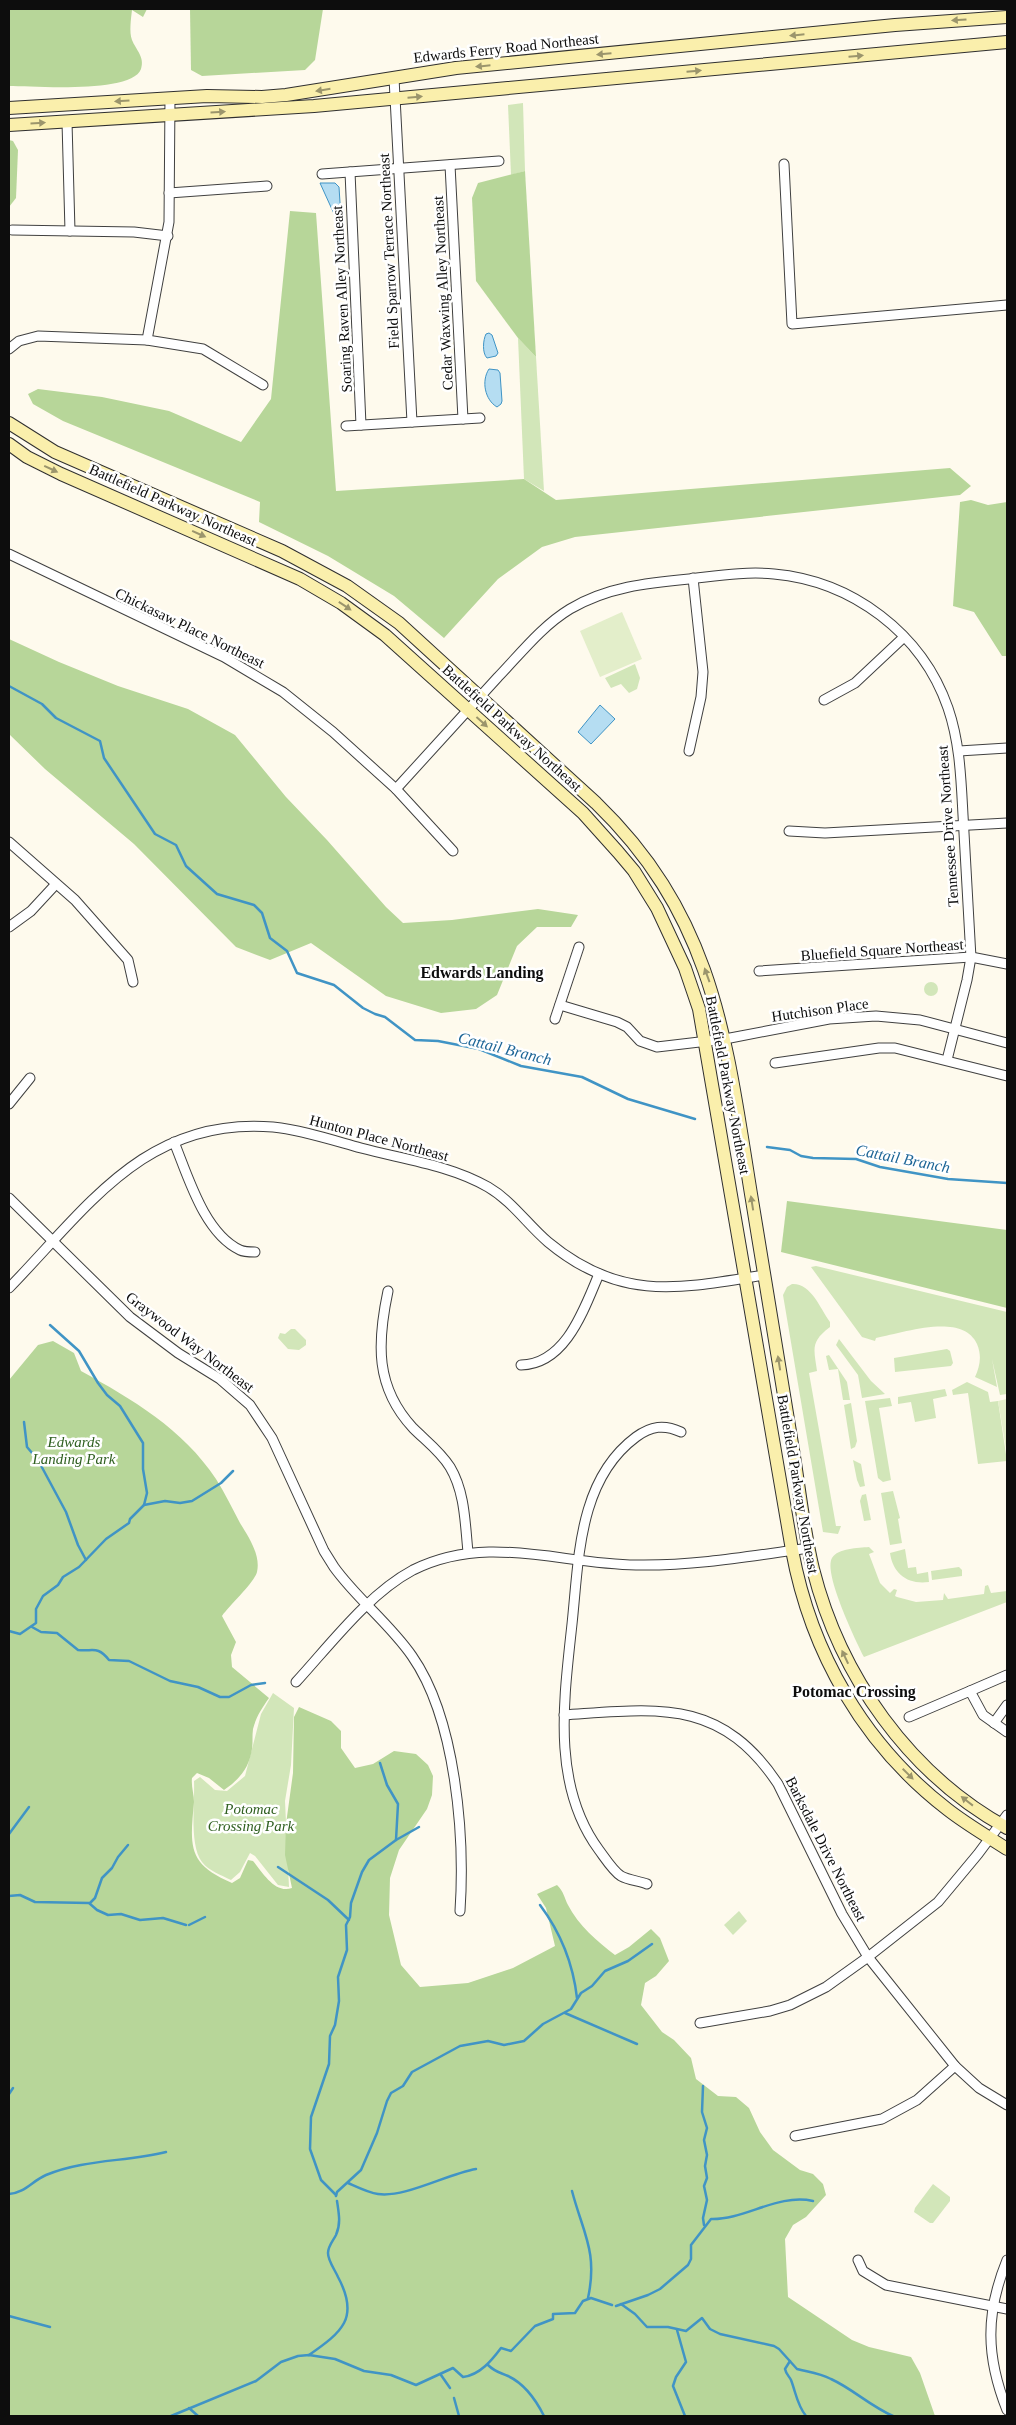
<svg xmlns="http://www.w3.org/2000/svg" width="1016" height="2425" viewBox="0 0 1016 2425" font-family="'Times New Roman',serif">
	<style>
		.green { fill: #d2e6b9 }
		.forest { fill: #b7d699 }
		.pitch { fill: #e3eeca }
		.water { fill: #b5ddf2; stroke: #4094c5 }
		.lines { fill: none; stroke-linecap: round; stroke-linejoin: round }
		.stream { stroke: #4094c5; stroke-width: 2.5 }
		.street-casing { stroke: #404040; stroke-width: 11 }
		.secondary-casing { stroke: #2f2f2f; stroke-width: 14 }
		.street { stroke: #fff; stroke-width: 9 }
		.secondary { stroke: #faefac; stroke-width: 12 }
		.oneway { fill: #9b956c }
		.labels { text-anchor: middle; stroke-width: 5; stroke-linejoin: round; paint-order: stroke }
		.street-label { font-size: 15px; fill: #0d0d0d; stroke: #fff }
		.park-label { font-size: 15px; font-style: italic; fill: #306021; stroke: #fff }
		.neighbourhood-label { font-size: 16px; font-weight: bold; fill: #0d0d0d; stroke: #fff }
		.water-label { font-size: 16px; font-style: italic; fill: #1e6697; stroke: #fff }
	</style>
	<rect width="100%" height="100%" fill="#fefaed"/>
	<g class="green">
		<polygon points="523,103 525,171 511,175 508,105"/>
		<polygon points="518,338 536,357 544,491 524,479"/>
		<polygon points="635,664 640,678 637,689 629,693 621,684 611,688 605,678"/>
		<circle cx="931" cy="989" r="7"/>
		<path d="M816,1266L1007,1312V1394L1000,1395L992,1359L997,1387L975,1377C980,1366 982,1356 977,1344C962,1312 904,1333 876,1338L875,1341L862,1337L811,1267Z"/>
		<path d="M792,1284C811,1283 820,1308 830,1322V1327C810,1342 814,1349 817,1371L809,1373L836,1526H841L838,1534L823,1532L783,1295L787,1287Z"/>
		<polygon points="291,1329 295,1329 306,1340 306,1345 299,1350 288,1349 278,1338 280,1333 285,1334"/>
		<polygon points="839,1339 871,1381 885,1394 862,1398 858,1375 836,1345"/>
		<polygon points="947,1349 950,1351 953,1363 951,1366 895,1372 894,1358"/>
		<polygon points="829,1355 847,1382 850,1400 843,1400 838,1369 829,1370 826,1356"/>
		<polygon points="967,1382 988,1392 990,1402 998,1401 1007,1461 978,1464 968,1393 953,1395 952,1390"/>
		<polygon points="945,1389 947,1396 933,1399 936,1418 915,1422 911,1402 898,1404 898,1397"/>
		<polygon points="890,1398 892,1406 879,1408 891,1480 883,1482 878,1478 865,1401"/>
		<polygon points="851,1403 857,1441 855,1447 851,1449 844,1405"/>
		<polygon points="853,1460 861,1464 865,1486 860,1487 857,1480"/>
		<polygon points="893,1491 900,1518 898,1519 902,1543 890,1545 881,1493"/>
		<polygon points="866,1494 871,1520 864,1521 860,1501 862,1495"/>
		<path d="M869,1547L874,1552L869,1554L880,1583L890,1593L894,1589L897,1590L895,1596L897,1597L916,1602L943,1600L944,1593L948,1599L984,1594L985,1586L988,1585L991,1593L1007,1591V1602L864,1657C856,1641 823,1573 832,1558C838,1548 858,1548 869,1547Z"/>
		<path d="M905,1549L908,1568L916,1567L917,1574L928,1572L929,1582C908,1585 893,1574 890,1553Z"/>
		<polygon points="959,1567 962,1570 962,1576 932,1580 931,1571"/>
		<path d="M273,1693L294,1708L291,1765L285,1801L289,1887L278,1885L255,1856L250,1853L240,1872L231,1880C221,1875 209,1871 202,1862C189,1845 195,1802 194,1781L200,1777L215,1790L227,1791L245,1776L261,1714Z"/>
		<polygon points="739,1911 747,1921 733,1935 724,1925"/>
		<polygon points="933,2184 950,2197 950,2201 933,2223 930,2223 914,2212 915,2208"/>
	</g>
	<g class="forest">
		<path d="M9,9H147L143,17L132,10C131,19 129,32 132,40C136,50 145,57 141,69C132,94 33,86 9,86Z"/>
		<polygon points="190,9 323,9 315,60 305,70 202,76 191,70"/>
		<polygon points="9,140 13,141 18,150 16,198 9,207"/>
		<polygon points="525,171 536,357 518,338 476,281 472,198 478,183"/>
		<polygon points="290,211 316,213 336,491 524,479 556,500 950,468 971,486 960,495 575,537 542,547 498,579 444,638 394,596 328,556 259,522 260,502 63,421 33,404 28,394 38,389 102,397 169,411 241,442 271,399"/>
		<polygon points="971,500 988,505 1007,502 1007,656 1002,656 974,612 953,606 960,502"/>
		<polygon points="9,639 59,662 118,686 188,709 235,735 286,797 327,840 386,907 403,923 452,920 538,909 578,915 571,927 537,927 517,946 497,995 476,1009 441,1013 386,996 311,943 270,960 236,947 134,844 45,769 9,734"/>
		<polygon points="787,1201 1007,1230 1007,1308 781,1252"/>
		<path d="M53,1341L74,1353L81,1371C132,1399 183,1429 216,1479C225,1493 232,1508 240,1523C248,1536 261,1555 257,1572C254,1583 230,1605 222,1616L236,1642L231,1655L232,1667L269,1698C262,1708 256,1717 253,1729C252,1736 253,1742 252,1749C249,1768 240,1779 224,1790L209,1778L197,1773L192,1778C191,1786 194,1794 194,1802C190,1846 187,1864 232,1883L240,1878L248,1860L253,1861C263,1873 275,1894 292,1888L285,1855L286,1824L293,1773L294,1717L299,1707L331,1721L341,1731V1748L355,1768L373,1764L394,1751L416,1754L428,1765L433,1776L432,1795L427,1809L399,1850L390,1878L389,1915L401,1965L420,1987L468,1983L513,1968L555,1946L546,1908L537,1894L557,1885C564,1892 564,1897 568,1905C578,1925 598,1942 615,1955L629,1947L651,1929L660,1938L669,1961L656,1976L645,1983L641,2005L662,2032L674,2040L691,2058L696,2079L718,2096L736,2097L749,2108L760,2132L773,2150L800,2170L813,2174L823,2184L826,2195L806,2217L793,2225L785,2239L788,2297L852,2340L869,2347L911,2357L920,2373L935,2416H9V1380L38,1345Z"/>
	</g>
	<g class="pitch">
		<polygon points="622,612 642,659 600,677 580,631"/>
		<polygon points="1007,1399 1007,1455 998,1401"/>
	</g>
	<g class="water">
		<polygon points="320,183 335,183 339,187 341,218 339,219 335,216"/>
		<path d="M489,333L492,335L498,353L496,356L487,358C482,353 483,340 486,334Z"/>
		<path d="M489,369L498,370L500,373L502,401L501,404L497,407C485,400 481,381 489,369Z"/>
		<polygon points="600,705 615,719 591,744 578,732"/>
	</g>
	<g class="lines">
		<g class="stream">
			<polyline points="9,686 42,704 56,718 100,741 104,758 155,834 176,845 186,866 217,894 254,905 262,913 270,938 287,951 297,973 334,985 363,1008 375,1014 385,1017 415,1040 438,1041 479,1049 521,1066 582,1077 628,1099 695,1119"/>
			<polyline points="767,1147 790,1150 801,1156 813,1158 856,1159 880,1167 948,1179 1007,1183"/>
			<polyline points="50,1325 79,1351 98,1383 107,1395 120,1406 143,1443 143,1469 147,1493 144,1505"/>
			<polyline points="24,1422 27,1447 38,1460 66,1512 78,1545 86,1560"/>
			<path d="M32,1627L41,1632L57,1633L78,1650C93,1652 97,1645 109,1660L129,1661L170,1681L198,1687L220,1697H229L251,1685L265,1683"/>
			<polyline points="9,1631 20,1634 36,1623 36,1609 43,1596 58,1585 63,1577 79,1567 106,1539 129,1523 130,1519 144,1505 165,1501 180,1503 192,1501 221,1483 233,1471"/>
			<polyline points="380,1763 387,1785 398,1804 396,1840"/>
			<polyline points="9,1834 29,1807"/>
			<polyline points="278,1867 328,1900 349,1920"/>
			<polyline points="9,1896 20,1895 35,1902 89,1903 97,1910 108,1915 121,1914 140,1920 163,1918 186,1925"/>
			<polyline points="90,1903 95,1898 102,1878 112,1868 118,1857 128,1845"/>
			<path d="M540,1905C561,1933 573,1963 577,1998"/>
			<polyline points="189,1925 205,1917"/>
			<polyline points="565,2013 637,2044"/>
			<polyline points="703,2086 702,2112 707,2128 704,2140 707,2155 705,2166 707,2178 704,2186 707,2200 703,2218 704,2225"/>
			<polyline points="9,2094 13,2088"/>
			<path d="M348,2183C357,2187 369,2193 378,2194C405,2198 447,2174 476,2169"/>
			<path d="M572,2191C583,2233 598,2252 588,2298"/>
			<path d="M9,2194C25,2193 32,2181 46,2175C84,2159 126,2162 166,2152"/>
			<polyline points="336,2195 321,2180 315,2163 310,2149 311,2117 329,2064 330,2036 335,2025 339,2001 338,1977 347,1950 346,1925 350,1917 351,1903 362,1872 369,1860 396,1840 419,1827"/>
			<polyline points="336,2196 337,2192 361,2170 377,2133 387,2101 391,2093 403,2086 412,2072 460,2046 488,2041 504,2045 524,2041 543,2024 571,2009 581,1993 592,1986 605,1971 628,1961 652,1944"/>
			<path d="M621,2304L635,2314L647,2327H668L686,2331L702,2318L710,2329L720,2334L774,2346L779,2349L797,2369C808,2372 819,2373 831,2379C853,2389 870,2406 893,2416"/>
			<path d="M616,2306L648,2295L660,2289L688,2265L691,2259V2245L711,2219C745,2220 778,2193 813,2201"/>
			<polyline points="9,2316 50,2327"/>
			<polyline points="677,2330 686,2362 676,2377 673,2386 685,2416"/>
			<path d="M309,2355C342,2332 360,2318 338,2277C335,2270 328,2261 328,2253C328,2246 333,2241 336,2235C341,2224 339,2214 337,2201"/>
			<path d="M790,2361L785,2369C786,2374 789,2376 791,2380C796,2393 797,2405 806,2416"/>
			<path d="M488,2365C495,2372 499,2372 508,2376C525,2384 536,2400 544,2416"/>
			<polyline points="441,2375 450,2388"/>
			<polyline points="454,2398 459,2416"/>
			<polyline points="189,2408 198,2416"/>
			<path d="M171,2416L256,2381L281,2362L298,2356L309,2355L335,2359L364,2371L391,2375L416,2385L453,2368L463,2377C480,2375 492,2360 501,2348L511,2351L535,2326L553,2319V2314L575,2313L583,2301L591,2298L612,2305"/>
		</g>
		<g class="street-casing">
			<g id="street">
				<polyline points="394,78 412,422"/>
				<polyline points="67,122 70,231"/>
				<polyline points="784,164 792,324 1007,305"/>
				<polyline points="450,165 463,419"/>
				<polyline points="350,172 361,425"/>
				<polyline points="322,174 499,161"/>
				<polyline points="169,193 267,186"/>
				<polyline points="12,230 134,232 168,236"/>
				<polyline points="147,340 169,222 170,98"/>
				<polyline points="9,349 19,341 38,336 147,340 203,349 263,385"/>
				<polyline points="346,426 480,418"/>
				<polyline points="9,554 224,657 283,692 333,732 396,789 453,851"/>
				<polyline points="824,700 855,683 904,637"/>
				<polyline points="689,751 701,697 703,672 693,578"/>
				<polyline points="959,751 1007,748"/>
				<path d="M396,789C430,752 464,714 498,677C521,653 542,626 570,609C607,587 647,583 689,579C716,576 746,571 774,574C852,581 922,633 948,708C960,743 961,779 963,815C966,863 968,910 971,957L967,980L947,1060"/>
				<polyline points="789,831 825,833 1007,823"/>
				<polyline points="9,842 75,900 128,960 133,982"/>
				<polyline points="9,927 31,911 56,884"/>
				<polyline points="759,971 971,957 1007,964"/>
				<polyline points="560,1005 617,1022 627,1027 640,1041 657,1047 725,1039 829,1019 876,1016 920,1020 1007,1043"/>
				<polyline points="555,1019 579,947"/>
				<polyline points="775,1063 879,1048 895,1048 1007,1076"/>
				<polyline points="9,1104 30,1078"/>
				<path d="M174,1142C188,1176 204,1233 240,1250C244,1252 250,1252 255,1252"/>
				<path d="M9,1198L130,1317L178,1353L220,1379L250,1405L272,1438L324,1551L334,1567C357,1599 389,1623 412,1656C456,1719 465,1836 460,1911"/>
				<path d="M9,1288C87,1208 146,1116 273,1127C302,1130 332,1140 361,1148C402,1159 450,1165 488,1187C512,1201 527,1224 548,1242C620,1302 679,1289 764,1275"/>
				<path d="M388,1291C377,1343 375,1387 413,1428C426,1441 440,1451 450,1467C465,1492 465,1523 468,1552"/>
				<path d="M521,1365C566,1364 584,1309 599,1274"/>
				<path d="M296,1682C330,1645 368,1594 413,1570C487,1533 559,1564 636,1565C695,1566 751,1556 809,1548"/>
				<polyline points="970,1691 1007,1675"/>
				<path d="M564,1715C656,1709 720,1697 778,1784L842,1914L868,1957L955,2066L979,2088L1007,2105"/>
				<polyline points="909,1717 970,1691 983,1715 1007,1732"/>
				<polyline points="994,1723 1007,1705"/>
				<path d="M647,1884C639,1881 628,1880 621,1876C613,1871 605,1858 599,1850C551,1785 564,1699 572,1624C579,1559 578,1480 636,1437C651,1426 664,1424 681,1432"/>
				<polyline points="700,2023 770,2011 790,2005 826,1987 868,1957 938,1902 978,1854 1007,1815"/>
				<polyline points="795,2136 882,2119 917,2100 955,2066"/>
				<polyline points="858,2260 863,2271 886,2285 1007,2309"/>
				<path d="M1007,2260C985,2314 986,2357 1007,2410"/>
			</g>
		</g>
		<g class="secondary-casing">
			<g id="secondary">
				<polyline points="9,108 207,96 262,97 286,95 456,68 895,25 1007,17"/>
				<polyline points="9,125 314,106 1007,42"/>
				<path d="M9,423L55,452L282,551L347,586L399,623L596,803C715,918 726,1040 751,1194C764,1278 778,1361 792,1444C799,1485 803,1528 813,1569C840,1676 909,1774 1007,1828"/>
				<path d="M9,444L27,457L61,474L300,579L341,603L385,635L583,813L618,852L634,871L657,908L685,968L699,1009L792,1550C811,1653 864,1745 947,1809C966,1824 987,1836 1007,1849"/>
			</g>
		</g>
		<use href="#street" class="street"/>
		<use href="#secondary" class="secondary"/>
	</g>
	<defs><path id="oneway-solid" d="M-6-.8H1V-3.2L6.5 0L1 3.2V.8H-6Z" transform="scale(1.25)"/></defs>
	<g class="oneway">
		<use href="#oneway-solid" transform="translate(959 20) rotate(176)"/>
		<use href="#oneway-solid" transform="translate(797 35) rotate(174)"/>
		<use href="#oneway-solid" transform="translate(604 54) rotate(175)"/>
		<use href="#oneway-solid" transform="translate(856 56) rotate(-5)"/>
		<use href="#oneway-solid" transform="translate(483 66) rotate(174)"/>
		<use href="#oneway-solid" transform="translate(694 71) rotate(-5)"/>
		<use href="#oneway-solid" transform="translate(323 90) rotate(171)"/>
		<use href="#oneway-solid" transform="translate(415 97) rotate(-5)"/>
		<use href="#oneway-solid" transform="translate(122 101) rotate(176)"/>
		<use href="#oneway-solid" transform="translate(218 112) rotate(-4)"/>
		<use href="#oneway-solid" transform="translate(38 123) rotate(-3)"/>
		<use href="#oneway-solid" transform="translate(51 469) rotate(25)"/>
		<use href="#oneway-solid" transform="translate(199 534) rotate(24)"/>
		<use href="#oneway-solid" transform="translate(345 606) rotate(34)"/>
		<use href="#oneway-solid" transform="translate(482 722) rotate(42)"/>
		<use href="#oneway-solid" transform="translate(707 975) rotate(-110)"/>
		<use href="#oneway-solid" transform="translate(752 1203) rotate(-99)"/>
		<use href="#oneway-solid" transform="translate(779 1363) rotate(-99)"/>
		<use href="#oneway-solid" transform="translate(845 1657) rotate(-115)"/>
		<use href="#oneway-solid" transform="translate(908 1774) rotate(45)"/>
		<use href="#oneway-solid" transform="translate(967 1801) rotate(-142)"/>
	</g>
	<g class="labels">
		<g class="street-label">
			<text transform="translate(506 48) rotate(-6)" y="5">Edwards Ferry Road Northeast</text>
			<text transform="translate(389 251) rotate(-93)" y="5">Field Sparrow Terrace Northeast</text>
			<text transform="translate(443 293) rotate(-93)" y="5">Cedar Waxwing Alley Northeast</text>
			<text transform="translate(342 299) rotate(-93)" y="5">Soaring Raven Alley Northeast</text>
			<text transform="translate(173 505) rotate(24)" y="5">Battlefield Parkway Northeast</text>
			<text transform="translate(190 628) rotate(26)" y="5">Chickasaw Place Northeast</text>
			<text transform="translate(512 728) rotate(42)" y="5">Battlefield Parkway Northeast</text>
			<text transform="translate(948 826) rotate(-94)" y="5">Tennessee Drive Northeast</text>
			<text transform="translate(882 950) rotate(-4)" y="5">Bluefield Square Northeast</text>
			<text transform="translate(820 1010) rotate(-8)" y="5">Hutchison Place</text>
			<text transform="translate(728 1085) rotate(79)" y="5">Battlefield Parkway Northeast</text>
			<text transform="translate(379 1138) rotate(15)" y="5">Hunton Place Northeast</text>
			<text transform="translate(190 1342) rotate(37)" y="5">Graywood Way Northeast</text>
			<text transform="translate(798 1484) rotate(80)" y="5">Battlefield Parkway Northeast</text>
			<text transform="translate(826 1849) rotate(63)" y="5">Barksdale Drive Northeast</text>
		</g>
		<g class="park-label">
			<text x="74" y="1447">Edwards<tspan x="74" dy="17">Landing Park</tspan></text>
			<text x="251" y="1814">Potomac<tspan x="251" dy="17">Crossing Park</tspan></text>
		</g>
		<g class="neighbourhood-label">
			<text x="482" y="978">Edwards Landing</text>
			<text x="854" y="1697">Potomac Crossing</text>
		</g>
		<g class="water-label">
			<text transform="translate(505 1048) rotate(14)" y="6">Cattail Branch</text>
			<text transform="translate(903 1158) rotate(11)" y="6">Cattail Branch</text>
		</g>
	</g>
	<rect width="1016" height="2425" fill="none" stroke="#0d0d0d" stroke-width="20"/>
</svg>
